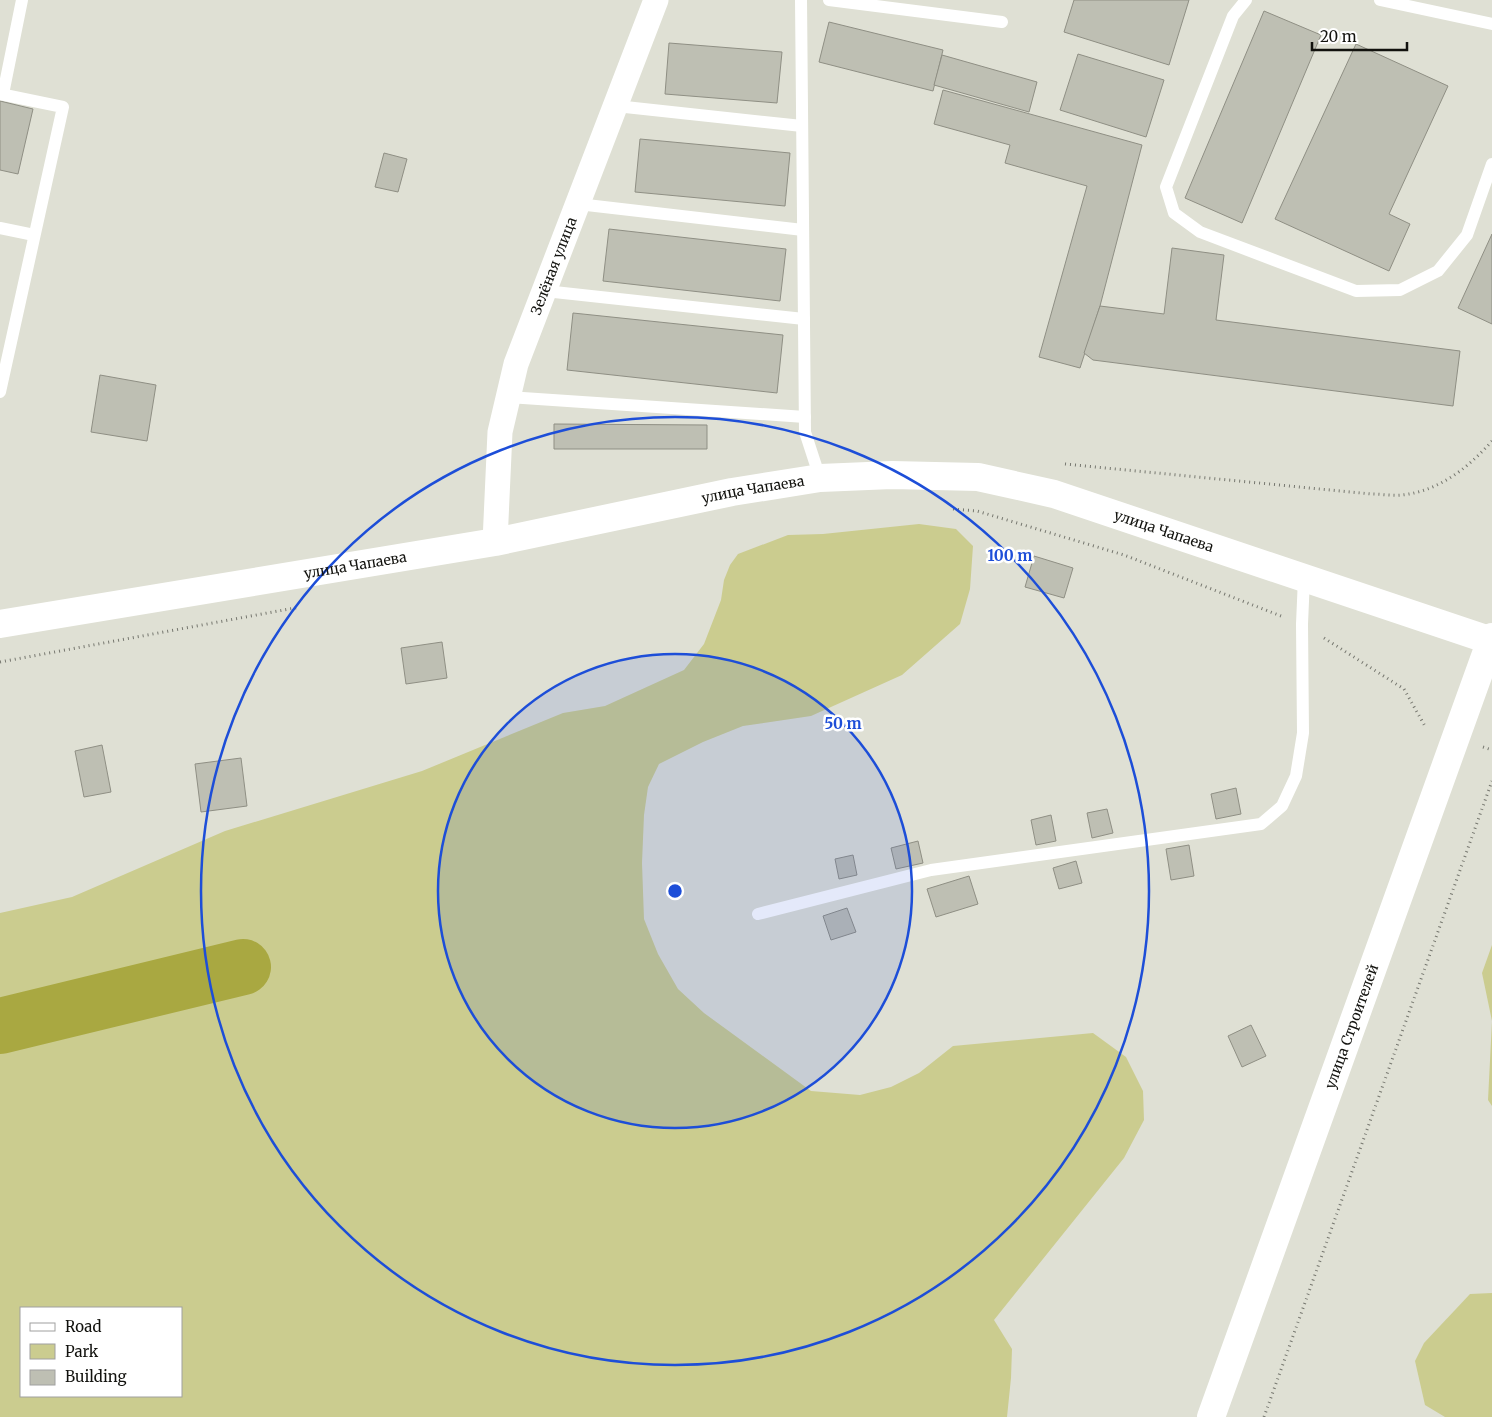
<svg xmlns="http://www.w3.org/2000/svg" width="1492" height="1417" viewBox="0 0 1492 1417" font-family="Merriweather,serif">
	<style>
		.green { fill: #cbcc8f; fill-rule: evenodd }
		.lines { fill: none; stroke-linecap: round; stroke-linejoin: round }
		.river { stroke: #a9a841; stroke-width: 56 }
		.building { fill: #bebfb3; stroke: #8f8f84 }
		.path { stroke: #76776f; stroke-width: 3; stroke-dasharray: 1 4; stroke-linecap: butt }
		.service { stroke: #fff; stroke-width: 12 }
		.minor { stroke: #fff; stroke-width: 25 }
		.tertiary { stroke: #fff; stroke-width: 28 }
		.ring { fill: none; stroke: #1d4ed8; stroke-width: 2.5 }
		.labels { text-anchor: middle; stroke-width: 5; stroke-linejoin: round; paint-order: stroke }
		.street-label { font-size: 14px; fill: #12120e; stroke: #fff }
		.centre { fill: #1d4ed8; stroke: #fff; stroke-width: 2.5 }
		.ring-label { font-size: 15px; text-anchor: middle; font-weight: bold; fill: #1d4ed8; stroke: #fff; stroke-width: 5; stroke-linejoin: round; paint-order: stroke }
	</style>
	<rect width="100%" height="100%" fill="#dfe0d4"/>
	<g class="green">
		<path d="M919,524L956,529L973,546L970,589L960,624L902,675L811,716L743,726L703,742L659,764L648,787L644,815L642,863L644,919L658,954L678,989L704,1013L811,1091L860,1095L891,1087L919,1073L953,1046L1093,1033L1126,1057L1143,1091L1144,1120L1124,1158L994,1320L1012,1349L1011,1378L1007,1417H0V913L72,897L225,831L422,771L563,713L605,706L684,670L704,644L721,600L724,580L730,565L738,554L788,535L823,534ZM181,1308V1396H21V1308Z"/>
		<polygon points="1492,945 1492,1106 1488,1100 1492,1021 1482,973"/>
		<polygon points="1492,1293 1492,1417 1445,1417 1425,1405 1415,1361 1424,1343 1470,1294"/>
	</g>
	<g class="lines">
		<polyline class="river" points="0,1026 243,967"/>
	</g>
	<g class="building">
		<polygon points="1074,0 1189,0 1169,65 1064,32"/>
		<polygon points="1264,11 1321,35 1242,223 1185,198"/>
		<polygon points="829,22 943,50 933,91 819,62"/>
		<polygon points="669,43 782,52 777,103 665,94"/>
		<polygon points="1356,44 1448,86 1389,214 1410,224 1389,271 1275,219"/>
		<polygon points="1078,54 1164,80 1146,137 1060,110"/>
		<polygon points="942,55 1037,82 1029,112 934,85"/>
		<polygon points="943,90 1142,145 1100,306 1080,368 1039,357 1087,186 1005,163 1010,145 934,124"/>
		<polygon points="0,101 33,109 18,174 0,170"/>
		<polygon points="640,139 790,153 785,206 635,192"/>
		<polygon points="384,153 407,159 398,192 375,187"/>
		<polygon points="609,229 786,249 780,301 603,281"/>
		<polygon points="1492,234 1492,324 1458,308"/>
		<polygon points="1172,248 1224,255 1216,320 1460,351 1453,406 1093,360 1084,353 1100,306 1164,314"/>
		<polygon points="573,313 783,335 777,393 567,370"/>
		<polygon points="100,375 156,385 147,441 91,432"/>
		<polygon points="554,424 707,425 707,449 554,449"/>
		<polygon points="1034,556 1073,568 1064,598 1025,587"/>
		<polygon points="442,642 447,678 406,684 401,648"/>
		<polygon points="102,745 111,792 84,797 75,751"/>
		<polygon points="241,758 247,806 201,812 195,764"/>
		<polygon points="1236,788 1241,814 1216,819 1211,794"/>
		<polygon points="1107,809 1113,833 1092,838 1087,813"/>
		<polygon points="1051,815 1056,841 1036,845 1031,820"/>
		<polygon points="918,841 923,863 896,869 891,848"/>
		<polygon points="1189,845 1194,876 1171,880 1166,849"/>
		<polygon points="853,855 857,875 839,879 835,859"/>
		<polygon points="1076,861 1082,883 1059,889 1053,868"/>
		<polygon points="969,876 978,904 936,917 927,889"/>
		<polygon points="847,908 856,932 831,940 823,916"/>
		<polygon points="1251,1025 1266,1056 1242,1067 1228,1036"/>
	</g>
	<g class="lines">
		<g class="path">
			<path d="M1065,464L1371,494C1381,494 1392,496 1402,495C1439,491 1468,468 1492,441"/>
			<polyline points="953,509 977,511 1124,555 1281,616"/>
			<polyline points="1324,638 1404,689 1426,728"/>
			<polyline points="0,662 300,607"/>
			<polyline points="1483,747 1492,750"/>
			<polyline points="1264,1417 1492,781"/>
		</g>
		<g class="service">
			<polyline points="801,0 805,432 820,478"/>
			<polyline points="829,0 1002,22"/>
			<polyline points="1246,0 1233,16 1166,187 1174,213 1200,232 1356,291 1400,290 1438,271 1467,235 1492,164"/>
			<polyline points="1380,0 1492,24"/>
			<polyline points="0,94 63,107 0,392"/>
			<polyline points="3,94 22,0"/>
			<polyline points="616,106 802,126"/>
			<polyline points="578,204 803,230"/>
			<polyline points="0,228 34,235"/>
			<polyline points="545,291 804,319"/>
			<polyline points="508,397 805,417"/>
			<polyline points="758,914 931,870 1261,824 1282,806 1296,776 1303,733 1302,624 1304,578"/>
		</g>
		<path class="minor" id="s1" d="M495,542L500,432L516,364L656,0"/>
		<g class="tertiary">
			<path id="s2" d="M0,624L495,542L732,492L820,478L892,475L978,477L1054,494L1492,641"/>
			<path id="s3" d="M1211,1417L1492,637"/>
		</g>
	</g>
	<circle cx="675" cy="891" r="237" fill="#1d4ed8" fill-opacity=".12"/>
	<g class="ring">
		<circle cx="675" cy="891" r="237"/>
		<circle cx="675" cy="891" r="474"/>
	</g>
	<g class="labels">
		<g class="street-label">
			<text dy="5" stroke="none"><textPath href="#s1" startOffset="285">Зелёная улица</textPath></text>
			<text dy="5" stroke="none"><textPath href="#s2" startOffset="765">улица Чапаева</textPath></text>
			<text dy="5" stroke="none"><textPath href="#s2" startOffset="1185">улица Чапаева</textPath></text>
			<text dy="5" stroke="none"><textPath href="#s2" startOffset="360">улица Чапаева</textPath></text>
			<text dy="5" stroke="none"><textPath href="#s3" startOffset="415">улица Строителей</textPath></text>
		</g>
	</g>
	<circle cx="675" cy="891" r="8" class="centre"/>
	<g class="ring-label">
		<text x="1010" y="561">100 m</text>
		<text x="843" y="729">50 m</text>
	</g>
	<rect x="20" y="1307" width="162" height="90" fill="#ffffff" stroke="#a0a09f"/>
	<rect x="30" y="1323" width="25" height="8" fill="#ffffff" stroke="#a0a09f"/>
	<text x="65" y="1332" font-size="15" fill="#12120e">Road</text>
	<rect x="30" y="1344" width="25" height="15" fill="#cbcc8f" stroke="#a0a09f"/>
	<text x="65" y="1357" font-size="15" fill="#12120e">Park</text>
	<rect x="30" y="1370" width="25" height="15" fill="#bebfb3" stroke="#a0a09f"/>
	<text x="65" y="1382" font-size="15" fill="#12120e">Building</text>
	<path d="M1312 42v8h95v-8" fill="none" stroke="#12120e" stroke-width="2.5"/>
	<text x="1320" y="42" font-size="15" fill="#12120e" stroke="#ffffff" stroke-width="4" paint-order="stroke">20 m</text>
</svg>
